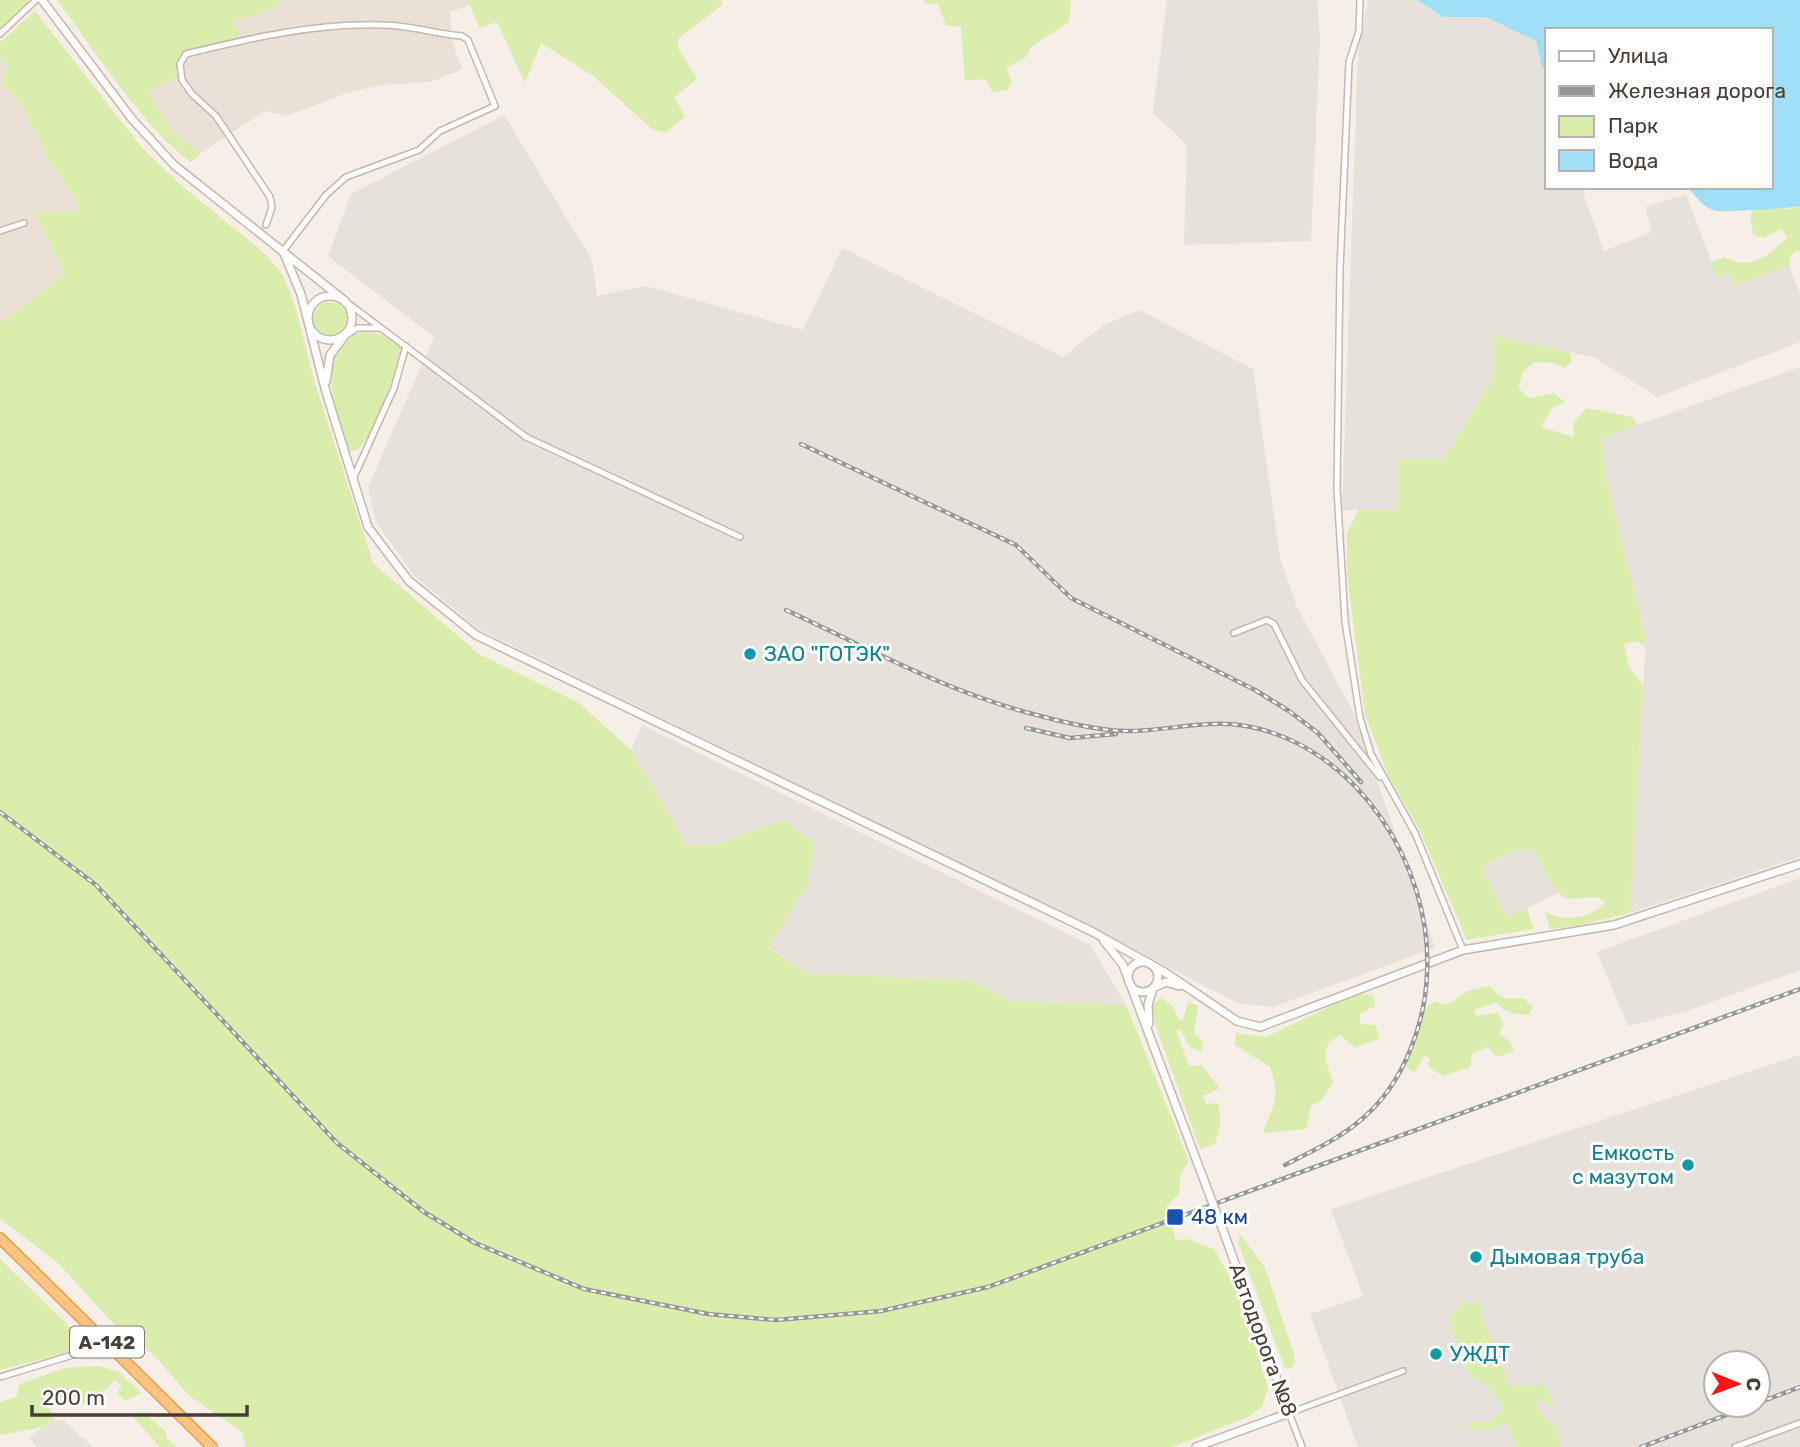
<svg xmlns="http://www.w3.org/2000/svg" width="1800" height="1447" viewBox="0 0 1800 1447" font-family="Rubik,sans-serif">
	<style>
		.residential { fill: #eae0d5 }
		.industrial { fill: #e7e1dc; fill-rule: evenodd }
		.green { fill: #daedad }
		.water { fill: #9fe0f7 }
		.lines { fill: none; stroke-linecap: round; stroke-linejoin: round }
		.minor-casing { stroke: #c5b8ac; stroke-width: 8 }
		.tertiary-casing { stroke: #c5b8ac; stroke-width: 10 }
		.trunk-casing { stroke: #eb872b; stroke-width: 12 }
		.minor { stroke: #fff; stroke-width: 5 }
		.tertiary { stroke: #fff; stroke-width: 7 }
		.trunk { stroke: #ffc480; stroke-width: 10 }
		.rail-casing { stroke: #979797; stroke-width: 4.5 }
		.rail { stroke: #fff; stroke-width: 2; stroke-dasharray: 5; stroke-linecap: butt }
		.tertiary-bridge-casing { stroke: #c5b8ac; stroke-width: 10; stroke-linecap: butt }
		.tertiary-bridge { stroke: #fff; stroke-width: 7 }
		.culture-dot { fill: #0f9aa8; stroke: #fff; stroke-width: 2.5 }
		.transit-dot { fill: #1a4fb4; stroke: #fff; stroke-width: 2.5 }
		.labels { text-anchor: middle; stroke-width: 6; stroke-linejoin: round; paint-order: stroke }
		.shield { fill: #fff; stroke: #807872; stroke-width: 2 }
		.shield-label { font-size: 19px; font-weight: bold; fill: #493e35 }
		.culture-label { font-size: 21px; fill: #0d838f; stroke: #fff; text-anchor: start }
		.transit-label { font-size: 21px; fill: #164399; stroke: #fff; text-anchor: start }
		.street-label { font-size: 21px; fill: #493e35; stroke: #fff }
	</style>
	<rect width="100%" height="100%" fill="#f5efe7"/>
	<g class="residential">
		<polygon points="284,0 467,0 470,5 450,12 452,41 462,69 431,82 380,85 347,93 287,116 265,111 201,153 172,131 148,92 174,79 186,54 241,41 233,21 272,10"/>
		<polygon points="0,57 8,66 2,85 19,101 48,158 82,211 66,274 0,323"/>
	</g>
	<g class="industrial">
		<polygon points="1167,0 1317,0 1320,37 1311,241 1184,245 1187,145 1153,113"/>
		<polygon points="1368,0 1417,0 1443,17 1486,17 1536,41 1542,67 1546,70 1546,187 1585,187 1584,196 1604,251 1652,232 1645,207 1686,194 1717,277 1729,272 1736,286 1789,266 1800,293 1800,342 1657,397 1594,357 1493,337 1494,376 1443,460 1398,510 1342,510 1358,53"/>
		<polygon points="504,115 592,260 597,296 646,286 803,330 842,248 1063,357 1104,325 1139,310 1253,369 1280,558 1297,607 1353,712 1435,948 1273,1007 1237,1003 1094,928 478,629 414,576 376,522 368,487 434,337 328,256 351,194"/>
		<polygon points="1800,367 1800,857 1630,913 1646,637 1607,483 1601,438"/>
		<polygon points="642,725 1090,945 1126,1005 1011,1001 972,981 805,973 769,947 806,885 783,820 715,845 687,845 631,750"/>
		<polygon points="1520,849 1532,850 1539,855 1558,893 1507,918 1482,867"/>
		<polygon points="1800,878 1800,970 1687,1011 1628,1026 1597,952"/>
		<path d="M1800,1055V1447H1358L1310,1314L1363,1296L1331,1209ZM1716,1363H1758V1405H1716Z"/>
		<polygon points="54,1420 63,1420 93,1447 37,1447 29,1437"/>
	</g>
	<g class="green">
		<polygon points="0,0 28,0 21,14 0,34"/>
		<path d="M57,0H284L272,10L233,21L241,41L186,54L174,79L148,92L172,131L201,153L191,163C137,119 99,56 57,0Z"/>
		<polygon points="467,0 721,0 723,4 678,39 678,48 697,79 674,97 685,116 666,133 652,129 593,76 541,43 525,83 497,22 480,28"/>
		<polygon points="924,0 1071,0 1069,22 1032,46 1026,57 1006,68 1012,81 1008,89 993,93 985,79 965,81 961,27 946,25 938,4 925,4"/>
		<polygon points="35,11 142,148 182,186 263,252 283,275 294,302 314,380 373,563 479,654 579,703 631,750 687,845 715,845 783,820 816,843 807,885 769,948 805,973 972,981 1011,1001 1126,1005 1189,1161 1180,1177 1179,1194 1167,1206 1176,1240 1187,1239 1214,1249 1238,1290 1268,1388 1262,1407 1248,1417 1172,1447 246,1447 242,1432 188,1395 156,1357 111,1321 59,1264 0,1219 0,323 65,274 35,213 82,211 48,158 19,101 2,85 8,66 0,57 0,42"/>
		<path d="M1800,206V252L1798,250L1790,256L1789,266L1735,286L1729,273L1717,278L1711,263L1724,257C1751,272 1767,256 1787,238L1782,229L1763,238L1753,234L1750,216L1755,207L1789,209Z"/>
		<circle cx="330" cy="319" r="17"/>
		<path d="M362,332L382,334L400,346L401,352C394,373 373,447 352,452C345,444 343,431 340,421C331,391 317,341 362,332Z"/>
		<path d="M1493,336L1570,352L1572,361L1564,368L1552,363L1535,362L1523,372L1518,388L1530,398L1554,393L1565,402L1552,408L1541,427L1574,437L1573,423L1587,408L1632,417L1638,425L1601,439L1607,483L1646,637L1645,646L1635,641L1624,644L1629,667L1643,686L1630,913L1577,926L1550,929L1545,911C1564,924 1591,918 1606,902L1596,897L1566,899C1526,868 1557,826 1482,867L1507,917L1527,908L1534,929L1467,940L1420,831L1388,775L1365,714L1347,574V533L1358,510H1398L1397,460H1443L1494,376Z"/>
		<path d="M1490,986C1499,999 1508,1000 1523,998L1533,1007L1529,1015C1516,1015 1504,1012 1496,1002L1475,1010V1016L1498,1013L1503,1024L1499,1033L1509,1040L1514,1051L1497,1057L1488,1047L1473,1053L1470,1067L1443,1076L1428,1066L1430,1058L1424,1056L1414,1073L1406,1067L1425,1009L1436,1001L1446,1005L1470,990Z"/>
		<path d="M1356,994L1372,995L1376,1006L1360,1013V1024L1375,1025L1380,1038L1355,1048L1340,1035L1328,1043L1325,1059L1333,1082L1322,1100L1311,1106L1306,1129L1263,1133C1274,1101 1281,1101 1270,1067L1235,1045L1236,1033L1266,1037Z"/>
		<polygon points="1161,998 1173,1006 1178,1019 1183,1020 1188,1002 1198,1005 1194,1033 1203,1042 1201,1052 1189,1046 1181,1030 1176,1030 1189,1066 1201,1065 1220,1088 1203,1096 1206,1104 1218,1103 1221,1121 1215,1144 1200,1149 1156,1027 1152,1005"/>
		<polygon points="1240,1234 1265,1268 1293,1351 1295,1361 1291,1369 1285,1368 1238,1243"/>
		<polygon points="0,1259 74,1331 77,1342 70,1352 0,1370"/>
		<path d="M1463,1302L1482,1304C1479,1320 1484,1330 1495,1342L1493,1351L1498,1352L1509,1386L1545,1385L1553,1404L1550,1408L1540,1398L1537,1403L1539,1413L1558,1428L1559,1447H1516L1508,1424L1504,1422L1495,1430H1465L1472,1422H1490L1504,1409L1490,1387L1470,1377L1450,1324V1317Z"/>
		<polygon points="98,1366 119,1372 141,1393 126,1401 117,1393 122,1386 115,1380 100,1395 98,1404 42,1401 51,1411 54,1420 43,1427 0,1435 0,1402 16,1397 20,1384 65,1368"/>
		<polygon points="136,1413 144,1413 166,1432 166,1437 176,1447 160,1447 133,1417"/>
	</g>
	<path class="water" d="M1417,0H1800V206C1794,208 1724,212 1717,211C1704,209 1696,196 1687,187H1770V30H1546V70L1542,67L1536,41L1486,17H1443Z"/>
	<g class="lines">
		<g class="minor-casing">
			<g id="minor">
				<polyline points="1360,0 1359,31 1349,62 1340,269 1337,489 1345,621 1360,718 1371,754 1415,833 1463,950"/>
				<polyline points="0,34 36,0"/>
				<path d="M266,225L272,207L270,197L216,116L192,94L182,80L180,64L186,54C251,38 315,23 382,25C410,25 435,34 462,36L468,40L495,106L440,131L419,150L346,177L326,195L283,251"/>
				<polyline points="0,231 24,223"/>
				<polyline points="345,301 526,437 740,537"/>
				<polyline points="345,336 357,328 380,328"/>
				<polyline points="353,479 394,388 406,346"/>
				<polyline points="1234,633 1267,620 1274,624 1302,680 1380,777"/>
				<polyline points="0,1377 109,1344"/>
				<polyline points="1302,1447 1289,1413 1403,1371"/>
				<polyline points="1735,1447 1800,1423"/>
			</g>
		</g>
		<g class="tertiary-casing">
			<g id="tertiary">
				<polyline points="42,0 132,119 174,165 345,301"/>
				<polyline points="283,251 301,294 326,392 368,527 409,581 476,635 1091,931 1163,971 1237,1021 1260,1027 1463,950 1614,925 1800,864"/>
				<circle cx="330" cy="318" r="22"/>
				<polyline points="326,381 330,355 343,338"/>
				<polyline points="1104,941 1123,965 1199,1167"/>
				<circle cx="1143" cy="977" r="15"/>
				<polyline points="1149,1024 1148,1005 1153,988 1166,982 1179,986"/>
				<polyline points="1196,1447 1289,1413 1224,1233"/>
			</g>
		</g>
		<g class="trunk-casing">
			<polyline id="trunk" points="0,1238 212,1447"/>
		</g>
		<use href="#minor" class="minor"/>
		<use href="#tertiary" class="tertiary"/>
		<use href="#trunk" class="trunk"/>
		<g class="rail-casing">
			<g id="rail">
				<polyline points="801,444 1016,545 1071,598 1255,690 1289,711 1318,733 1361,782"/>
				<path d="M786,610C866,647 947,692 1033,714C1062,722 1099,731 1128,731C1168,731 1207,719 1246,726C1357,746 1433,866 1427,974C1425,1025 1403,1084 1363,1118C1341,1138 1312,1151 1285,1165"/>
				<polyline points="1026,728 1070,738 1116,734"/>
				<polyline points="0,812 96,885 337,1143 424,1212 475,1243 584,1289 708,1314 776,1320 881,1311 988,1287 1800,989"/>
				<polyline points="1758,1403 1800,1387"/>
				<polyline points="1641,1447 1753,1405"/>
			</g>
		</g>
		<use href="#rail" class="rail"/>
		<g class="tertiary-bridge-casing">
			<polyline id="tertiary-bridge" points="1199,1167 1224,1233"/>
		</g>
		<use href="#tertiary-bridge" class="tertiary-bridge"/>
	</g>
	<g class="culture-dot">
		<circle cx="750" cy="654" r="7"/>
		<circle cx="1688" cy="1165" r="7"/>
		<circle cx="1476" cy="1257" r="7"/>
		<circle cx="1436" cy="1354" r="7"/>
	</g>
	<rect class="transit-dot" x="1166" y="1208" width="18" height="18" rx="3.5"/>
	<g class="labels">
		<rect class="shield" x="70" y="1326.5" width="74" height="31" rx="5"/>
		<g class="shield-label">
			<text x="107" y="1349">А-142</text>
		</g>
		<g class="culture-label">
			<text x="764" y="661">ЗАО "ГОТЭК"</text>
			<text x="1674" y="1160" text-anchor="end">Емкость<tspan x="1674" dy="24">с мазутом</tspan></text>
			<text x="1490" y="1264">Дымовая труба</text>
			<text x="1450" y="1361">УЖДТ</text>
		</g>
		<g class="transit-label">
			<text x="1191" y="1224">48 км</text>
		</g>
		<g class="street-label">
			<text transform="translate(1263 1340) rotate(70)" y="7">Автодорога №8</text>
		</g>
	</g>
	<rect x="1545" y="28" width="228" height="161" fill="#ffffff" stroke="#b6b2ae" stroke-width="2"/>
	<rect x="1559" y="51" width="35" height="10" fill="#ffffff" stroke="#b6b2ae" stroke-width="2"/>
	<text x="1608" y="63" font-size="21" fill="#493e35">Улица</text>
	<rect x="1559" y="86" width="35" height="10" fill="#979797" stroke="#b6b2ae" stroke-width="2"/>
	<text x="1608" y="98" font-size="21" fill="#493e35">Железная дорога</text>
	<rect x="1559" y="116" width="35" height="21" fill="#daedad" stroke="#b6b2ae" stroke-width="2"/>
	<text x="1608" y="133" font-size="21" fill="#493e35">Парк</text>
	<rect x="1559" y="150" width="35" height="21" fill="#9fe0f7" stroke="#b6b2ae" stroke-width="2"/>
	<text x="1608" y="168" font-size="21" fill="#493e35">Вода</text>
	<g transform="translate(1737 1384) rotate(91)"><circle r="33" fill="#ffffff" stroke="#b6b2ae" stroke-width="2"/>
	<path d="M0-5L12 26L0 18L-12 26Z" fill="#ff1515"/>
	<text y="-10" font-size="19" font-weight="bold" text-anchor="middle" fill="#493e35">С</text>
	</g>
	<path d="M32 1405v10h215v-10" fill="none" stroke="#493e35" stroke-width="3.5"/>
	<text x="42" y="1405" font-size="21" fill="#493e35" stroke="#ffffff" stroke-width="5" paint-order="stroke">200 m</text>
</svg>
